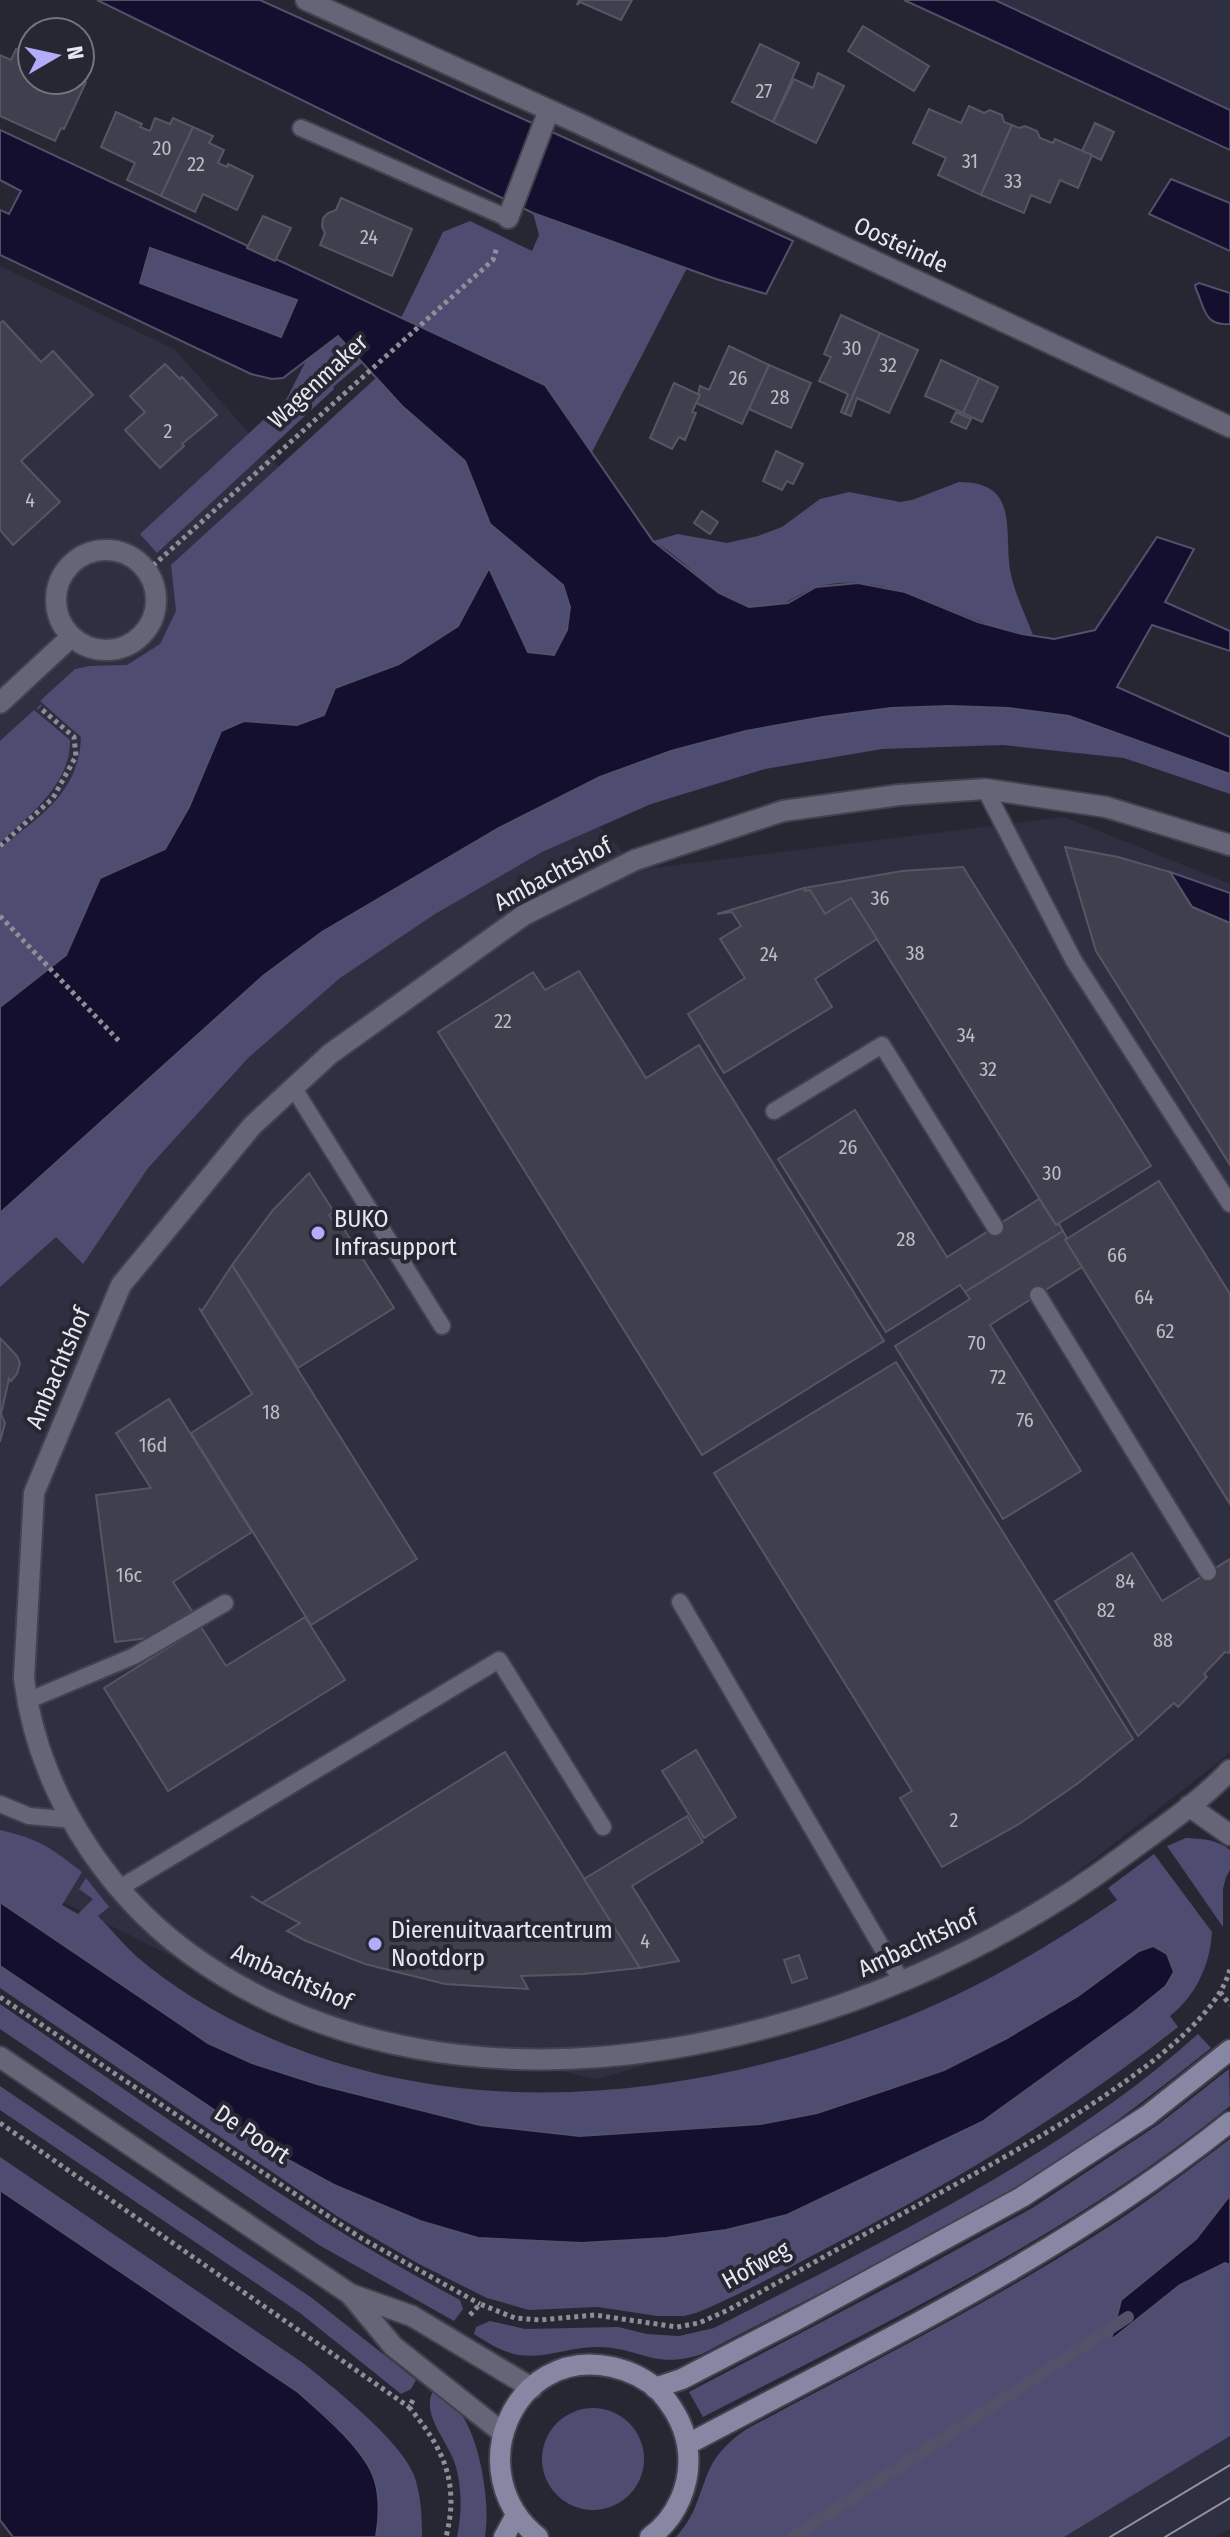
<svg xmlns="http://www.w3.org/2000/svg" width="1230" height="2537" viewBox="0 0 1230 2537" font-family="'Fira Sans Condensed',sans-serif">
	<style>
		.built { fill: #2f2f42 }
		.green { fill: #4e4d71 }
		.water { fill: #140f2f; stroke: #535069; stroke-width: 2; fill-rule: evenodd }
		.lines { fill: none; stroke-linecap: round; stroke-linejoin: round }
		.stream { stroke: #535069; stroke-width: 12 }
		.building { fill: #3f3f4d; stroke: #555564; stroke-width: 2 }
		.service-casing { stroke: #42424e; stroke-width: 20 }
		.minor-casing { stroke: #42424e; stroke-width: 24 }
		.secondary-casing { stroke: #42424e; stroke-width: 24 }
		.path { stroke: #8e8e99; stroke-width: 5; stroke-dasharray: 4 4; stroke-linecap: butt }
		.service { stroke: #656577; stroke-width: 16 }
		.minor { stroke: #656577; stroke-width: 20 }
		.secondary { stroke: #8787a3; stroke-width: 20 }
		.tram { stroke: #93939e; stroke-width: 2 }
		.poi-dot { fill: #b1adfa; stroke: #272734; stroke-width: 3 }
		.labels { text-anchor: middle; stroke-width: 8; stroke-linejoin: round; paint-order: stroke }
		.number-label { font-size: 20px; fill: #bdbdc7 }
		.street-label { font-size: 24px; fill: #e7e7f0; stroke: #272734 }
		.poi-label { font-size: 24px; fill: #e7e7f0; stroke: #272734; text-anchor: start }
	</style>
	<rect width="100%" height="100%" fill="#272734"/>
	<g class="built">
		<polygon points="994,0 1230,0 1230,109 1191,92"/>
		<polygon points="0,266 174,349 638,870 1064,817 1230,884 1230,1753 939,1980 597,2079 281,2010 0,1871"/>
		<polygon points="1230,2436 1230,2529 1216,2537 1063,2537"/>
	</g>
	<g class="green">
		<polygon points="533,213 687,268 592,452 545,385 401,318 443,232 470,221 532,251 539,235"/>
		<polygon points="151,248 297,300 281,338 140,283"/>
		<polygon points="338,336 363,362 333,387 334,389 157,553 140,534 287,398 309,355"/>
		<path d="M377,377L402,406L465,461L490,524L563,585L570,607L567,630L554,655L528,652L488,569L458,626L399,664L335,688L324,715L297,725L244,721L165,849L100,878L66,955L0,1007V848C40,816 79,793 81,737L40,701L75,669L90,666L127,665L160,644L176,611L171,565Z"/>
		<path d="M959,482C1019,482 1004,528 1010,570C1014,592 1025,614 1033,635C972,627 920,588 859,583C846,582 828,583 816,587C794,595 777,615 748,606C710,595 686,559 653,541L678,534L727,543L758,536L782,527L820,499L849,492L900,502L912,500Z"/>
		<polygon points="950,706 1008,708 1069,716 1230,774 1230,794 1124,758 1003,745 882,749 765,769 651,804 542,852 435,914 340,978 248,1058 148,1168 83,1264 56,1237 0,1287 0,1213 263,976 322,932 499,828 600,777 671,751 746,731 823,717 891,708"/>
		<path d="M34,710L70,740C71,784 29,815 0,843V741Z"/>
		<path d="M0,1830C40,1839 51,1848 82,1872L62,1905L78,1914L93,1899L79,1889L86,1878L109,1907L98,1916C111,1929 123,1944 136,1956C172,1987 215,2013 259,2033C458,2125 689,2101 889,2024C970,1993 1046,1949 1117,1900L1108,1888L1154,1854L1212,1932C1210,1965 1196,1995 1170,2016L1178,2027C1072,2111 958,2179 838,2242C792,2266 745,2293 696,2313L684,2316H657L598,2307L529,2310L487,2298L419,2264L340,2218L0,1988V1966L290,2161L420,2221L478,2238L550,2242L666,2238L910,2155L982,2122L1134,2012L1139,1951L1078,1996L1007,2038L944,2070L883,2091L817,2113L760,2124L580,2136L480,2125L317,2084L252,2063L208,2043L0,1902Z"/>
		<path d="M1186,1838C1202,1839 1217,1839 1230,1850V1870L1226,1877L1223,1889V1927L1167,1846Z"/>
		<path d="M0,2004C151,2107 299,2214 460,2300L463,2309L454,2321L319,2245L0,2029Z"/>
		<path d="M1198,2034L1211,2048C1162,2087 1112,2126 1060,2160C946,2233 821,2291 702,2354C654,2370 642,2348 599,2347C571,2346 546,2359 519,2355C502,2352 488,2343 474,2334L476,2327L490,2321L525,2329L618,2327L647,2334L679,2336L714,2328C875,2245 1063,2156 1198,2034Z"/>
		<path d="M1229,2069L1230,2106C1069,2236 885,2323 703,2417L689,2392L909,2276L1034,2207L1159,2124Z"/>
		<polygon points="0,2086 312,2298 416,2380 411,2389 401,2394 300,2313 0,2110"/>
		<path d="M1230,2139V2436L1064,2537H676C697,2514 698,2495 710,2468C717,2453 731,2440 745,2430C861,2368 980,2308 1091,2238C1139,2208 1185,2173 1230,2139Z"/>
		<path d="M0,2157L303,2363C333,2387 400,2440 414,2475C421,2495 422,2516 422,2537H376L377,2530L356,2450L332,2421L298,2392L0,2190Z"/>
		<path d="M433,2391C441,2397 452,2402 458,2410C480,2435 491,2505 485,2537H457C462,2515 462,2489 456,2467C450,2443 420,2415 433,2391Z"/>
		<circle cx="593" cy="2459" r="51"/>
	</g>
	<g class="water">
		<polygon points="97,0 260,0 793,241 766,294 716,279 533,213"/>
		<polygon points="904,0 995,0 1230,110 1230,150"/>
		<path d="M0,130L545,385L653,541L719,593L749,607L788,603L816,587L858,583L905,592L978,622L1022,634L1054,639L1095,630L1157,537L1194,549L1165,602L1230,631V651L1152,625L1117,687L1230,737V774L1069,716L1008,708L950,706L891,708L823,717L746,731L671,751L600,777L499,828L322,932L263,976L0,1213V1007L66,955L100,878L165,849L189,807L221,731L244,721L297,725L324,715L335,688L399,664L458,626L489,568L528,652L554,655L567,630L570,607L563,585L490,524L465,461L402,406L338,336L283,378L272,379L251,374L0,255V210L9,214L21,191L0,180ZM150,248L297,300L281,337L140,283Z"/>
		<polygon points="1171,179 1230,203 1230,251 1149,214"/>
		<path d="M1199,283L1230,293V324C1204,326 1205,309 1196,289L1195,285Z"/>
		<polygon points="1170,872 1230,893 1230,923 1192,907"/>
		<polygon points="0,1902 208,2043 252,2063 317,2084 480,2125 580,2136 760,2124 817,2113 883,2091 944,2070 1007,2038 1078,1996 1139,1951 1153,1946 1167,1954 1174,1972 1166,1986 1134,2012 982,2122 787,2215 726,2230 666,2238 582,2243 478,2238 420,2221 334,2185 290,2161 0,1966"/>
		<path d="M0,2190L298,2392C321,2412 367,2451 375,2481C380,2498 379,2520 376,2537H13L0,2520Z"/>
		<polygon points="1230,2195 1230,2265 1225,2263 1180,2285 1111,2340 1121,2300 1196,2239"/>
	</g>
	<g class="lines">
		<polyline class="stream" points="793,2537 1128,2317"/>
	</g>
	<g class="building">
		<polygon points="579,0 632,0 621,20 580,2 577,5"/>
		<polygon points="863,26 929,66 914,91 848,51"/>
		<polygon points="760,44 799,63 773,122 732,102"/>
		<polygon points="16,49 32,57 32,80 80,79 86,82 64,129 61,128 55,141 0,116 0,55 11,60"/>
		<polygon points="818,73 844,86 816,143 773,122 794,79 813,88"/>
		<polygon points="969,106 984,113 990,110 1002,115 1004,122 1012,125 981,195 938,175 946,158 913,143 929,109 961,123"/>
		<polygon points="116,112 142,124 140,127 150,131 155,118 170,124 173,118 193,127 161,196 127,180 135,163 101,147"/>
		<polygon points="1095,123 1114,132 1101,160 1082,151"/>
		<polygon points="1012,125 1019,128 1025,126 1037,131 1040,138 1053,143 1055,139 1092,155 1078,188 1060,180 1050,203 1031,195 1024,213 981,195"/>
		<polygon points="193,127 213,136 209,143 224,150 218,163 227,167 228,164 253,176 237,210 203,194 195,212 161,196"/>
		<polygon points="341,198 412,229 392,276 320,245 325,233 322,226 323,218 328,213 336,210"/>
		<polygon points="263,216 291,228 275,261 247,248"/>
		<polygon points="841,315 880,333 845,414 841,412 848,394 819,381 831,357 824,354"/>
		<polygon points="3,321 41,362 53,351 93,395 21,461 60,502 13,545 0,530 0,323"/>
		<polygon points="880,333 918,350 889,413 857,398 851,416 845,414"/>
		<polygon points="729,346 769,365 742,424 696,403 700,386 709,390"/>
		<polygon points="941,360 979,378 963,413 925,396"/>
		<polygon points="165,364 180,379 182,377 217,415 182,444 184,446 160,468 125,430 145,412 130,396"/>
		<polygon points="769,365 811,383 791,428 749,409"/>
		<polygon points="979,378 998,387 982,422 963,413"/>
		<polygon points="674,383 700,395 692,412 696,413 685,440 679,437 672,449 650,438"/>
		<polygon points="956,412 971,419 966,429 951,422"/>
		<polygon points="776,451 803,464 793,484 787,481 782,490 763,481"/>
		<polygon points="702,511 718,522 710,534 694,523"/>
		<polygon points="1065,847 1118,857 1170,872 1192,907 1230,923 1230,1165 1096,951"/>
		<polygon points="963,867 1151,1166 1056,1225 851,898 825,914 810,890 805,891 804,888 902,871"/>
		<polygon points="804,888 805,891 810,890 825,914 851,898 877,939 815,979 832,1007 724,1073 688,1014 745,978 720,939 741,926 732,912 717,914"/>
		<polygon points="579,971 646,1078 699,1045 884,1341 702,1455 438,1032 533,972 545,990"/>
		<polygon points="855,1110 947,1257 1039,1199 1056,1225 1059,1224 1063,1231 965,1292 960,1285 886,1332 778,1159"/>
		<polygon points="309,1173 334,1212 329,1215 338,1228 342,1226 394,1308 298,1368 232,1265 273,1210"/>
		<polygon points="1159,1181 1230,1294 1230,1504 1065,1240"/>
		<polygon points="1063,1231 1067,1238 1065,1240 1082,1267 990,1325 1081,1471 1003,1519 895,1346 970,1299 965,1292"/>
		<polygon points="232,1265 417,1559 311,1625 191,1433 252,1394 199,1308 202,1311"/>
		<polygon points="0,1338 17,1356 20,1363 17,1374 11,1381 9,1379 1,1414 5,1423 0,1442"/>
		<polygon points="896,1362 1133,1739 1077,1784 1019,1824 942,1867 900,1798 912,1791 714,1473"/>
		<polygon points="169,1399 252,1532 173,1582 192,1611 150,1638 115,1642 96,1495 151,1488 116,1433"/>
		<polygon points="1132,1553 1162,1601 1230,1559 1230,1653 1225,1652 1204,1674 1207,1677 1178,1707 1174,1703 1138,1736 1055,1601"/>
		<polygon points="305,1617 345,1680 168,1791 104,1688 201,1627 226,1666"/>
		<polygon points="696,1750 736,1817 704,1838 662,1771"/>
		<polygon points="505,1752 640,1968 583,1974 521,1976 528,1989 445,1984 365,1964 306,1941 287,1931 300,1923 260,1902 251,1896 262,1903"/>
		<polygon points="687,1816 703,1842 632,1886 679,1961 640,1968 584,1879"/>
		<polygon points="799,1955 807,1978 792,1983 784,1960"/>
	</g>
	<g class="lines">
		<g class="service-casing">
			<g id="service">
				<polyline points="301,128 508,218"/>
				<polyline points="985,789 1074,961 1230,1204"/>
				<polyline points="293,1087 442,1326"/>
				<polyline points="774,1111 882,1045 995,1227"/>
				<polyline points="1038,1295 1208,1572"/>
				<polyline points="680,1602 902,1982"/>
				<polyline points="27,1701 134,1656 225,1603"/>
				<polyline points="0,1804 29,1816 74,1820"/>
				<polyline points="118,1889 499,1660 603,1827"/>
			</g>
		</g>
		<g class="minor-casing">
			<g id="minor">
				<polyline points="306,0 578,123 1230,427"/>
				<polyline points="508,218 549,110"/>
				<circle cx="106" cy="600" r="50"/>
				<polyline points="0,703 71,637"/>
				<path d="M1230,845L1106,807L985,789L899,795L783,811L635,860L524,915L330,1054L252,1126L121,1285L34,1493L24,1678C37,1786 102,1890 190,1954C467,2153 875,2042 1127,1853C1162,1827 1200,1802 1230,1770"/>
				<polyline points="1189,1806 1230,1835"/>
				<polyline points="0,2057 350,2294 412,2316 532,2388"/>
				<polyline points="350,2294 393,2346 503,2433"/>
			</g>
		</g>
		<g class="secondary-casing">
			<g id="secondary">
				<polyline points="655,2388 682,2379 794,2321 1022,2197 1148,2115 1230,2050"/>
				<path d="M688,2444C873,2346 1065,2254 1230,2122"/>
				<polyline points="504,2537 516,2515"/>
				<path d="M538,2537C459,2474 513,2345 612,2367C630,2371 647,2379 660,2392C675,2409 686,2429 688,2452C691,2484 677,2518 650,2537"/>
			</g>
		</g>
		<g class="path">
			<polyline points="147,571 493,260 497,247"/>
			<polyline points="0,846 53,798 76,756 74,737 39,707"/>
			<polyline points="0,916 120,1042"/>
			<polyline points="1220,1992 1230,2005"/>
			<polyline points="0,1997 361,2238 480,2304"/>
			<polyline points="0,2123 409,2407"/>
			<path d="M470,2315L480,2304L515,2318L540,2320L595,2315L677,2327L699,2323L728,2310C788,2277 848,2243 909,2210C985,2167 1209,2054 1230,1969"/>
			<path d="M413,2400L409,2407C443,2448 460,2482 446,2537"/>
		</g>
		<use href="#service" class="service"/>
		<use href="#minor" class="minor"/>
		<use href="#secondary" class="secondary"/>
		<g class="tram">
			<polyline points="1110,2537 1230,2465"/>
			<polyline points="1165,2537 1230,2498"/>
		</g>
	</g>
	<g class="poi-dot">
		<circle cx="318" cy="1233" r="8"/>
		<circle cx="375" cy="1944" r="8"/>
	</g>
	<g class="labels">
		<g class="number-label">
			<text x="764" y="98">27</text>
			<text x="162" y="155">20</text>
			<text x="970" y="168">31</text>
			<text x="196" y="171">22</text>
			<text x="1013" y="188">33</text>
			<text x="369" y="244">24</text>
			<text x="852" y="355">30</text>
			<text x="888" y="372">32</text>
			<text x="738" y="385">26</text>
			<text x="780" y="404">28</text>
			<text x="168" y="438">2</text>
			<text x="30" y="507">4</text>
			<text x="880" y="905">36</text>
			<text x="915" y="960">38</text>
			<text x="769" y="961">24</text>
			<text x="503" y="1028">22</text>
			<text x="966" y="1042">34</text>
			<text x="988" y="1076">32</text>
			<text x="848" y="1154">26</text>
			<text x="1052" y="1180">30</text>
			<text x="906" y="1246">28</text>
			<text x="1117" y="1262">66</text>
			<text x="1144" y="1304">64</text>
			<text x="1165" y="1338">62</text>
			<text x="977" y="1350">70</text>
			<text x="998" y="1384">72</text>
			<text x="271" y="1419">18</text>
			<text x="1025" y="1427">76</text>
			<text x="153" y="1452">16d</text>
			<text x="129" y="1582">16c</text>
			<text x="1125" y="1588">84</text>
			<text x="1106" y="1617">82</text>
			<text x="1163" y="1647">88</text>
			<text x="954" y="1827">2</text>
			<text x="645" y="1948">4</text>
		</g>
		<g class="street-label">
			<text transform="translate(901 245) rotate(25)" y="8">Oosteinde</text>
			<text transform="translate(318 381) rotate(-43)" y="8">Wagenmaker</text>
			<text transform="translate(553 874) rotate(-28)" y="8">Ambachtshof</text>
			<text transform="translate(58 1368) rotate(-67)" y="8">Ambachtshof</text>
			<text transform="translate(918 1943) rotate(-25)" y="8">Ambachtshof</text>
			<text transform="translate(292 1977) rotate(24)" y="8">Ambachtshof</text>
			<text transform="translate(252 2134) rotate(34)" y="8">De Poort</text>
			<text transform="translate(756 2265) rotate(-29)" y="8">Hofweg</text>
		</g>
		<g class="poi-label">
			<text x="334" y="1227">BUKO<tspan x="334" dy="28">Infrasupport</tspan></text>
			<text x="391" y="1938">Dierenuitvaartcentrum<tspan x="391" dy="28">Nootdorp</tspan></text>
		</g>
	</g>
	<g transform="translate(56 56) rotate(81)"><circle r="38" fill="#272734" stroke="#74747f" stroke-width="2"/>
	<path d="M0-6L14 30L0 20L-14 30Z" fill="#b1adfa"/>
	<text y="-12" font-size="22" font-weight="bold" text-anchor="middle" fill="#e7e7f0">N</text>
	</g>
</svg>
